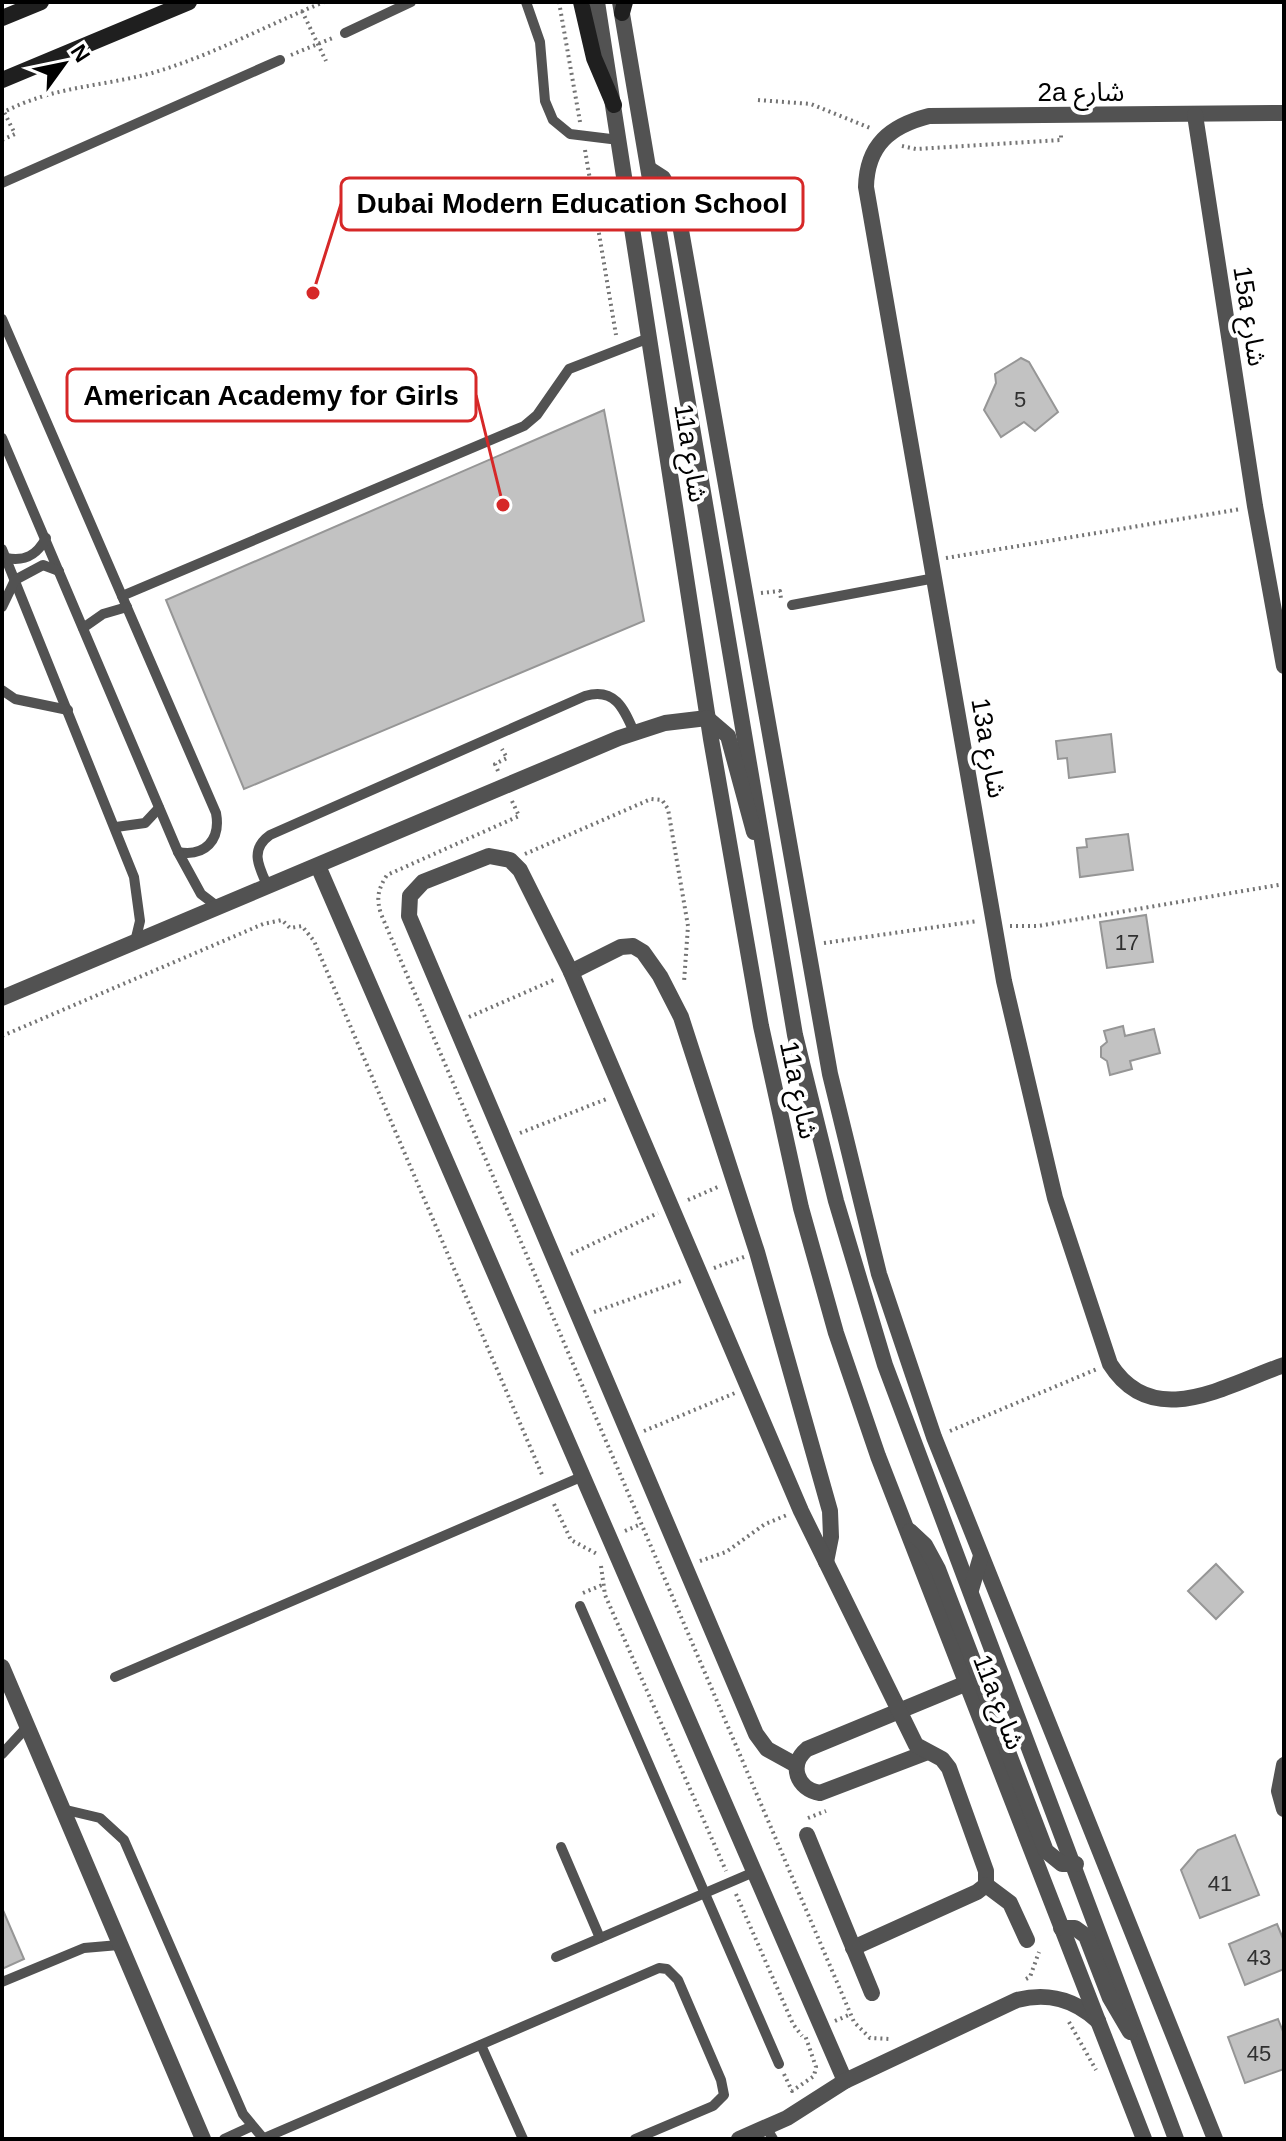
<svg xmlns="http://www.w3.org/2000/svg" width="1286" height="2141" viewBox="0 0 1286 2141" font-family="Arial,'Noto Sans Arabic',sans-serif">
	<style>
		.building { fill: #c2c2c2; stroke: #969696; stroke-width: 2 }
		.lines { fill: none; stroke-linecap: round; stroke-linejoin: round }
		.path { stroke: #747474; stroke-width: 4; stroke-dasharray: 2 4; stroke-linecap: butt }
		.service { stroke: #525252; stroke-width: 10 }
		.minor { stroke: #525252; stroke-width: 16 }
		.tertiary { stroke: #525252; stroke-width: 16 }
		.secondary { stroke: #1f1f1f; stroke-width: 16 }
		.labels { text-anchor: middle; stroke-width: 8; stroke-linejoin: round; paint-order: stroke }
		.number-label { font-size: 22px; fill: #303030 }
		.street-label { font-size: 26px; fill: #000; stroke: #fff }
		.leader { fill: none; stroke: #d62828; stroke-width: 3 }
		.callout-dot { fill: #d62828; stroke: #fff; stroke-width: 3 }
		.callout { fill: #fff; stroke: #d62828; stroke-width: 3 }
		.callout-label { font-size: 28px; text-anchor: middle; font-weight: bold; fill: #000 }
	</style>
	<rect width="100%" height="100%" fill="#fff"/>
	<g class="building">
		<polygon points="1021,358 1029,362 1058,412 1035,431 1024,422 1001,437 984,410 996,383 995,374"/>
		<polygon points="604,410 644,621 244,789 166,600"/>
		<polygon points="1111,734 1115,772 1069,778 1067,758 1058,759 1056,741"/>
		<polygon points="1128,834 1133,870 1080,877 1077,848 1087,847 1086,839"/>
		<polygon points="1146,915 1153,962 1107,968 1100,922"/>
		<polygon points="1123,1026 1125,1036 1154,1029 1160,1053 1130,1061 1132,1069 1110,1075 1107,1061 1101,1057 1101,1047 1107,1042 1104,1031"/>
		<polygon points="1216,1564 1243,1592 1216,1619 1188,1591"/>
		<polygon points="1235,1835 1259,1895 1200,1918 1181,1870 1198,1850"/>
		<polygon points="2,1908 24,1959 2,1969"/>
		<polygon points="1277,1924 1284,1941 1284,1969 1245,1985 1229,1944"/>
		<polygon points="1278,2019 1284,2034 1284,2069 1245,2083 1228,2037"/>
	</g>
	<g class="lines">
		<g class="path">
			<polyline points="559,2 580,122"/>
			<polyline points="302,11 326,61"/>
			<polyline points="291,55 335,37"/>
			<polyline points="758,100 811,104 870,128"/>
			<path d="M2,140L15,134L4,112C54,86 100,87 152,73C211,56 267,25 324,2"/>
			<polyline points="902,146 916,149 1061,140 1061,132"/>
			<polyline points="585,150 616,335"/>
			<polyline points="946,558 1241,509"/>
			<polyline points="761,593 780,591 781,599"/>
			<polyline points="498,771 495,764 507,758 502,749"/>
			<path d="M512,801L519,816L387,875C378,889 376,898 381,914L854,2022L870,2038L890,2039"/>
			<polyline points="525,854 651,799 662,800 668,809 688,926 684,982"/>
			<polyline points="1010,926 1038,926 1284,884"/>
			<polyline points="824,943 978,921"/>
			<polyline points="469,1017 556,979"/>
			<polyline points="2,1036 263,924 282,920 290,928 302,926 314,941 543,1477"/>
			<polyline points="520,1133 609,1098"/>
			<polyline points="688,1200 720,1186"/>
			<polyline points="571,1254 658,1213"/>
			<polyline points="714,1268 744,1257"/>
			<polyline points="594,1312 684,1280"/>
			<polyline points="644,1431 735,1393"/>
			<polyline points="950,1431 1097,1369"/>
			<polyline points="554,1504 571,1540 597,1554"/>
			<polyline points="625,1531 641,1524"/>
			<polyline points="700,1561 726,1552 765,1524 787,1515"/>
			<polyline points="601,1566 605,1595 726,1871"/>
			<polyline points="583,1593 602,1585"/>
			<polyline points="808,1818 826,1811"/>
			<polyline points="736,1894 793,2024 802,2036"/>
			<polyline points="1026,1979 1030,1977 1039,1952"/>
			<polyline points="835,2021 851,2014"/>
			<polyline points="1069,2022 1096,2070"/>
			<polyline points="784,2074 792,2091 814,2076 816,2067 805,2035"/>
		</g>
		<g class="service">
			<polyline points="526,2 540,42 545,101 553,120 570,134 619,140"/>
			<polyline points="345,33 411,2"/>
			<polyline points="2,183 280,60"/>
			<path d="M2,319L216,813C221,840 205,857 178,852"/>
			<polyline points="2,438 178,852 201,894 218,907"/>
			<polyline points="2,549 134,877 140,921 135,942"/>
			<path d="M6,558C25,562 37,555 46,538"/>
			<polyline points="122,596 524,426 537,415 569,369 649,338"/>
			<polyline points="792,605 935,578"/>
			<polyline points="2,607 15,580 43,565 59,571"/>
			<polyline points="83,628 103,614 127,607"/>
			<polyline points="2,690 15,699 68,710"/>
			<polyline points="116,827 145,823 159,808"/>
			<path d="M268,887C259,867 249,850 270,835L585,696C615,687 624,709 634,732"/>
			<polyline points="580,1606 779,2064"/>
			<polyline points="115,1677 581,1477"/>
			<polyline points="2,1754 27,1727"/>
			<polyline points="62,1809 100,1818 124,1840 243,2114 263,2138"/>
			<polyline points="561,1847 600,1938"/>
			<polyline points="556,1957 754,1872"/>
			<polyline points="2,1982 84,1948 119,1945"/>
			<polyline points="481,2045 523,2139"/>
			<polyline points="766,2127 773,2139"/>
			<polyline points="224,2139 250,2127"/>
			<polyline points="262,2139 659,1968 667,1969 678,1980 721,2080 724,2095 713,2106 635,2139"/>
		</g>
		<g class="minor">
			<path d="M1284,113L929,116C890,126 867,145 866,187L1004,981L1055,1198L1110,1364C1153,1432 1226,1385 1284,1365"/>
			<polyline points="1195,115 1255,506 1284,666"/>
			<polyline points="649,169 663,178 676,202 830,1074 879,1274 934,1437 1215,2139"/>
			<polyline points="318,866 845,2081"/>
			<polyline points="571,972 621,947 633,946 643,952 660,976 681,1017 757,1252 830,1511 831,1537 826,1562"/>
			<polyline points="2,998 619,738 665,723 707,718"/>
			<polyline points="2,1667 203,2139"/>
			<path d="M925,1753L820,1793C797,1789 788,1765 807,1749L967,1683"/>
			<polyline points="796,1765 767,1749 756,1734 409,916 410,896 423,882 489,856 510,860 520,870 571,972 801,1511 916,1745 942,1759 949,1768 986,1871 986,1885 977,1892 853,1948"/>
			<polyline points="1284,1765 1279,1791 1284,1809"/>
			<polyline points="807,1835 872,1993"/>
			<polyline points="986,1885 1010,1903 1027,1940"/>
			<path d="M739,2139L787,2118L845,2081L1017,2000C1048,1992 1074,1999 1098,2021"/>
		</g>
		<g class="tertiary">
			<polyline points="597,2 711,739 761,1026 801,1208 836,1333 878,1456 1144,2139"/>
			<polyline points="620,2 795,1035 836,1201 885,1365 1176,2139"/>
			<polyline points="707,718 728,736 754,832"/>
			<polyline points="910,1531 925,1545 938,1569 1046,1851 1062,1864 1076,1864"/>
			<polyline points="971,1590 981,1556"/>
			<polyline points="1061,1928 1075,1928 1086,1936 1110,1998 1130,2032"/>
		</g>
		<g class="secondary">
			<polyline points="581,2 594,58 614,105"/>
			<polyline points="622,13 625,2"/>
			<polyline points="2,18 41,2"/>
			<polyline points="2,80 189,2"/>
		</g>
	</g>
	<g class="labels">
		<g class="number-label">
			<text x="1020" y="407">5</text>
			<text x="1127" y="950">17</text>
			<text x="1220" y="1891">41</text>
			<text x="1259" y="1965">43</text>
			<text x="1259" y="2061">45</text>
		</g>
		<g class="street-label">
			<text x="1081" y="101">2a شارع</text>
			<text transform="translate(1250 316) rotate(81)" y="9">15a شارع</text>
			<text transform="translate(691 453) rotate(81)" y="9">11a شارع</text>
			<text transform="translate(989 748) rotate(80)" y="9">13a شارع</text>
			<text transform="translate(799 1090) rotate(78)" y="9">11a شارع</text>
			<text transform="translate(999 1702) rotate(69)" y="9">11a شارع</text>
		</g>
	</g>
	<path class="leader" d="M313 293L341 204M503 505L476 395"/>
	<g class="callout-dot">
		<circle cx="313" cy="293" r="8"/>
		<circle cx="503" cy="505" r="8"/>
	</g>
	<g class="callout">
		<rect x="341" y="178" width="462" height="52" rx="8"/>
		<rect x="67" y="369" width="409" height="52" rx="8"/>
	</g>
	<g class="callout-label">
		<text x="572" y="213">Dubai Modern Education School</text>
		<text x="271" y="405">American Academy for Girls</text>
	</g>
	<rect width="1286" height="2141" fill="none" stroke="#000000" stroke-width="8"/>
	<g transform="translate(64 64) rotate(57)" stroke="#ffffff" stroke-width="6" paint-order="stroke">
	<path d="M0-6L14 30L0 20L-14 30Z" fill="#000000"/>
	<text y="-12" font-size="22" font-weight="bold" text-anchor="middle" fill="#000000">N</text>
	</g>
</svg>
